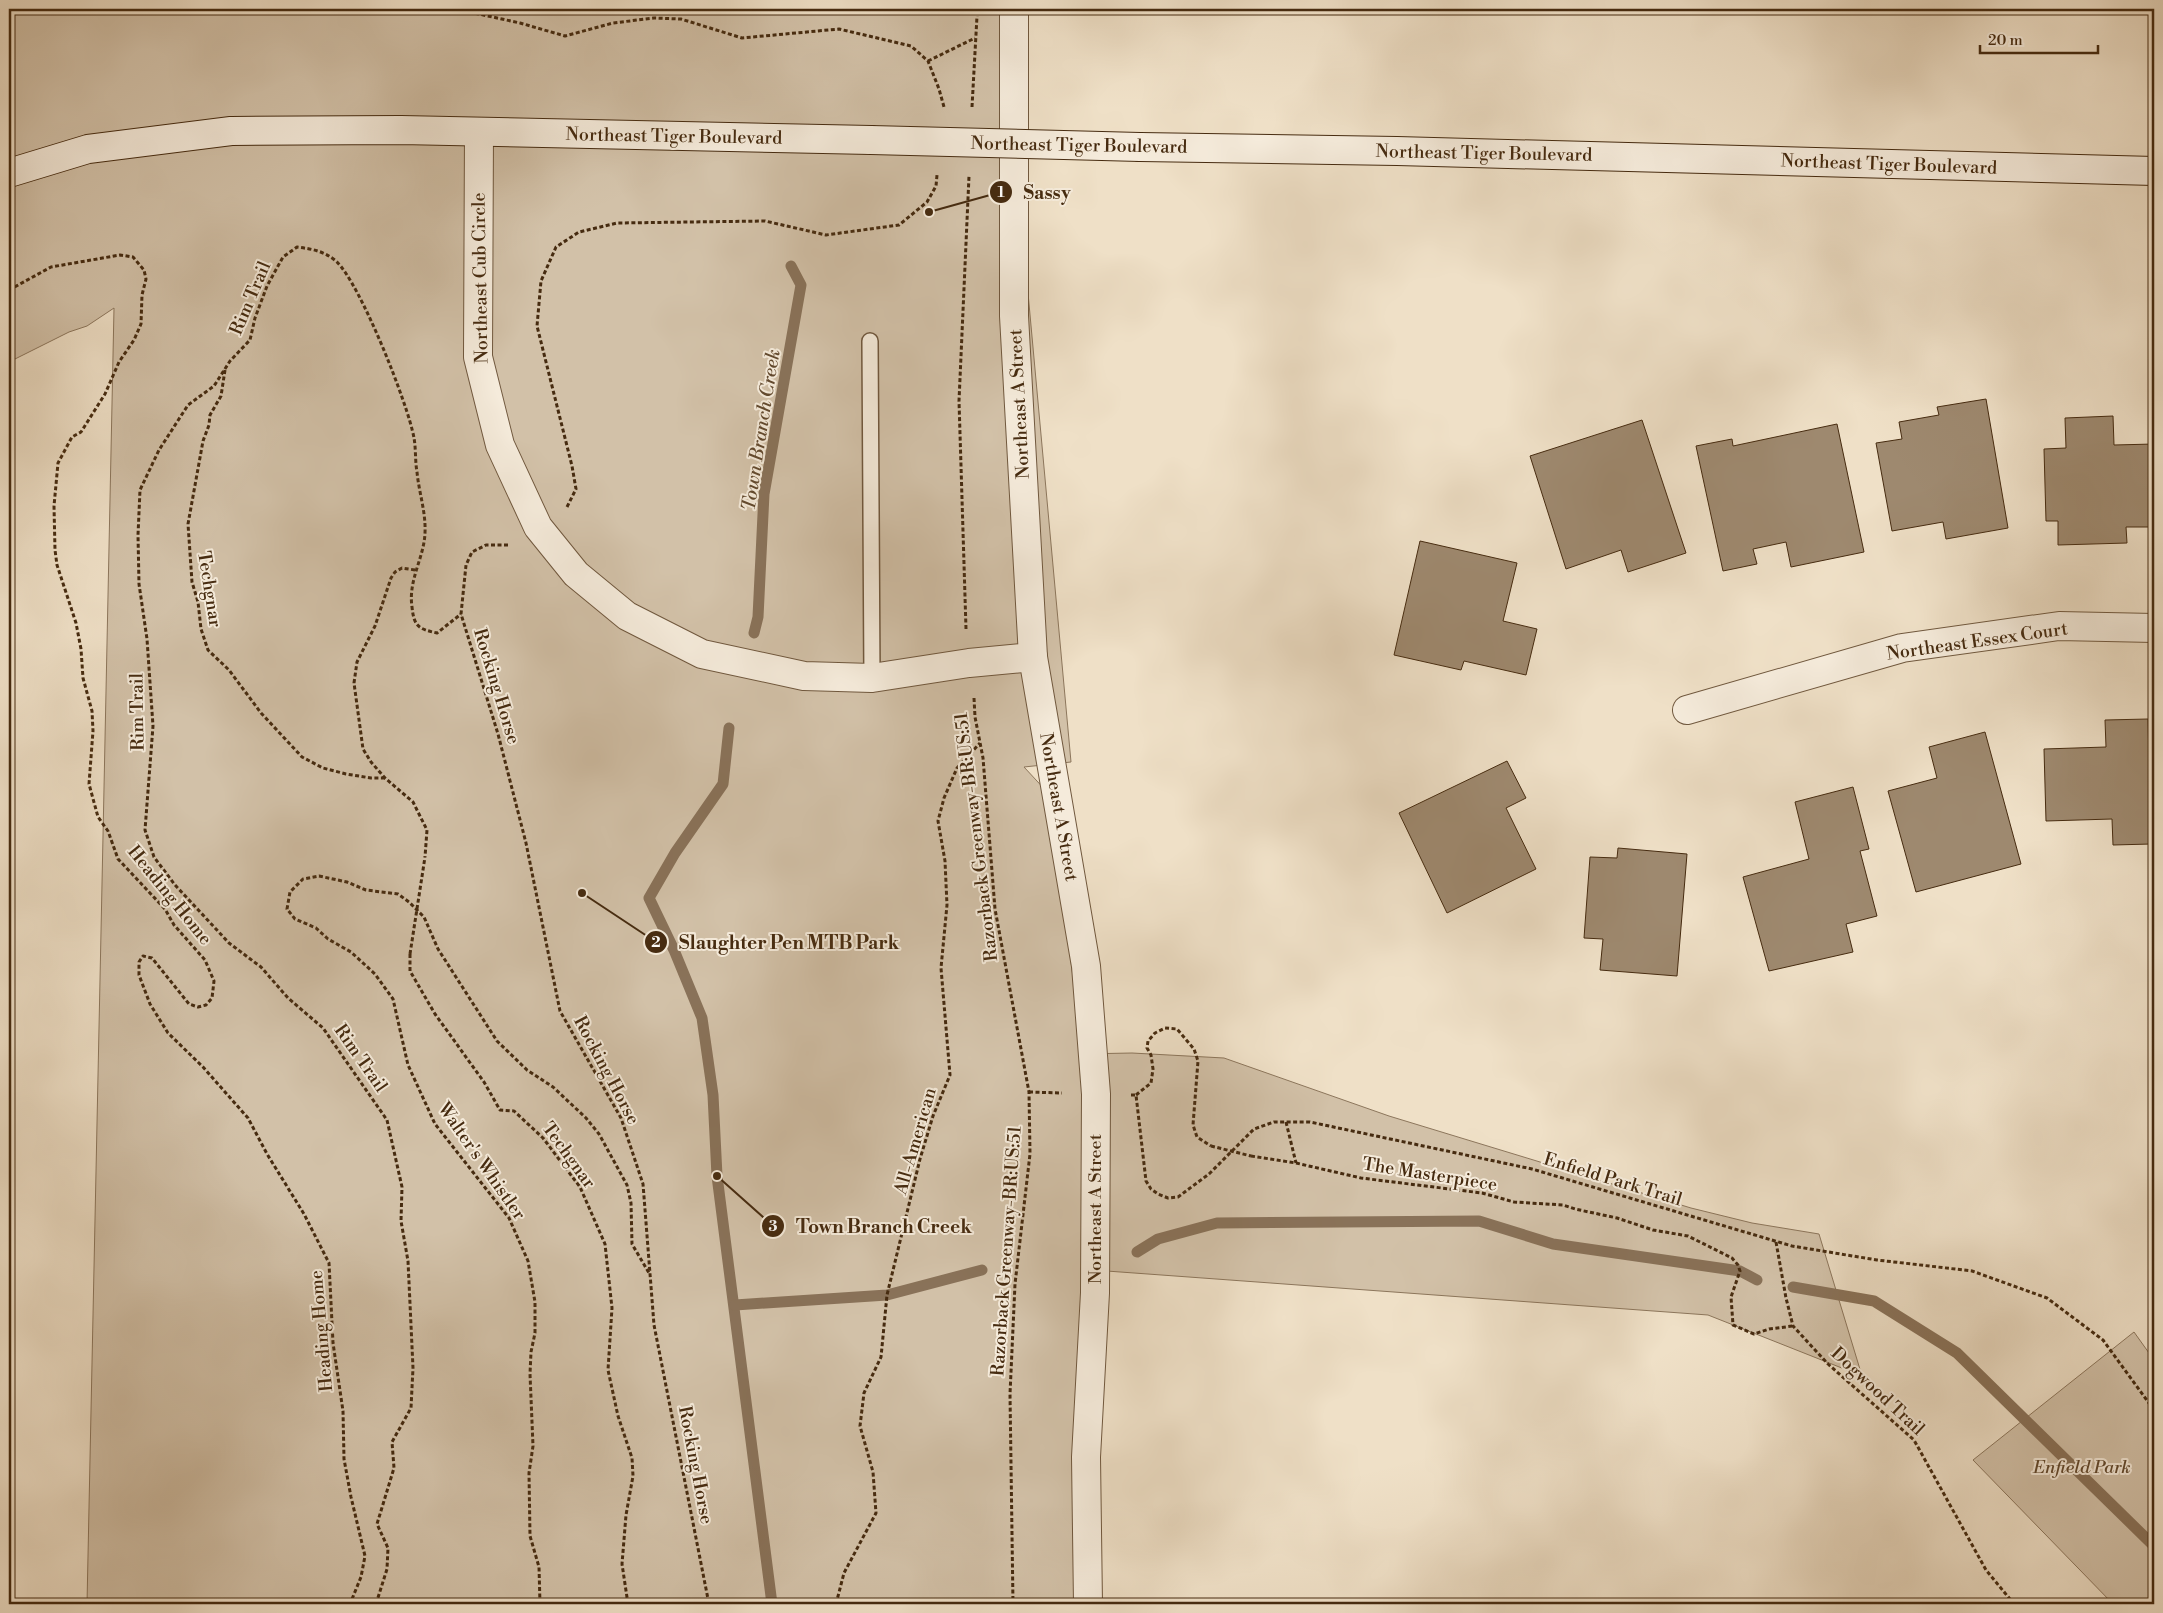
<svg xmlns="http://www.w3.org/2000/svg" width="2163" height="1613" viewBox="0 0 2163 1613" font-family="'Libre Bodoni',serif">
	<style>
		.green { fill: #d2c1a8; stroke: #8c765c }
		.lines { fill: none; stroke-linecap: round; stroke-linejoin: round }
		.stream { stroke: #897259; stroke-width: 11 }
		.building { fill: #9e896f; stroke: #462b10 }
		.lane-casing { stroke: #70583e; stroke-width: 18 }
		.street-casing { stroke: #70583e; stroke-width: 30 }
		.secondary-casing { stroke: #462b10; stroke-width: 30 }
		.path { stroke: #462b10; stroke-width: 3; stroke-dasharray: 4 2.5; stroke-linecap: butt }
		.lane { stroke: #f5ebdb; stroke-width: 15 }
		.street { stroke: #f5ebdb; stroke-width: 28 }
		.secondary { stroke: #f5ebdb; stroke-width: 28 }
		.secondary-bridge-casing { stroke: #462b10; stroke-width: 30; stroke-linecap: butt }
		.path-bridge { stroke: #462b10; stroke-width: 3; stroke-dasharray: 4 2.5; stroke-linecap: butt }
		.secondary-bridge { stroke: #f5ebdb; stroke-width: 28 }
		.labels { text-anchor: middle; stroke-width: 4; stroke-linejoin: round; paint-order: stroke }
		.street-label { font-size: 18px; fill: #462b10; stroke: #f5ebdb }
		.park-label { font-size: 18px; font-style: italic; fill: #62492e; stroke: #f5ebdb }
		.water-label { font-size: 19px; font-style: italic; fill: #62492e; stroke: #f5ebdb }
		.leader { fill: none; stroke: #462b10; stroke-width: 2 }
		.callout-dot { fill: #462b10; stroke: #f5ebdb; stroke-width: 2 }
		.mark-label { font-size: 15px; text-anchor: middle; font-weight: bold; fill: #fff }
		.callout-label { font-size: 19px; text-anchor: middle; font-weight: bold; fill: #462b10; stroke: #f5ebdb; stroke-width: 4; stroke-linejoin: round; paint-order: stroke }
	</style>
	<rect width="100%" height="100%" fill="#efe0c7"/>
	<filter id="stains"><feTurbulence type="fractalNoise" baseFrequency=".004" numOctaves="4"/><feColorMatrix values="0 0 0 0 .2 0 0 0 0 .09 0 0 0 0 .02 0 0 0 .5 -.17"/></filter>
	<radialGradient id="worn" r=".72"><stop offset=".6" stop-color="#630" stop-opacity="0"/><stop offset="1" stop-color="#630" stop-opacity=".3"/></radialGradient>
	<g class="green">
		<polygon points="9,9 1002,9 1071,762 1024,767 1049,794 1075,992 1079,1054 1132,1053 1224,1058 1389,1116 1691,1208 1752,1223 1819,1234 1862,1376 1708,1315 1093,1270 1092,1604 87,1604 114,308 87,326 69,332 9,362"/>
		<polygon points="2134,1332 2154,1360 2154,1604 2113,1604 1973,1460"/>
	</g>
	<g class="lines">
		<g class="stream">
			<polyline points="754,633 758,617 764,494 801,285 791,266"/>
			<polyline points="729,728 723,784 675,853 649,898 674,950 702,1018 713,1095 717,1176 772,1604"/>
			<polyline points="1137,1252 1158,1239 1217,1223 1479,1221 1553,1244 1740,1271 1757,1280"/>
			<polyline points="1793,1287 1874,1301 1957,1353 2154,1546"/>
			<polyline points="735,1305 887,1295 982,1270"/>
		</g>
	</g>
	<g class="building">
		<polygon points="1986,399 2008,528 1946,539 1943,522 1892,531 1876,443 1902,439 1899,422 1939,415 1937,407"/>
		<polygon points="2113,416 2114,445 2154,444 2154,527 2126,527 2127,543 2058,545 2058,521 2046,521 2044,449 2066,448 2065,418"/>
		<polygon points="1642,420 1686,553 1628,572 1621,550 1566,569 1530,456"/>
		<polygon points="1837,424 1864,552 1791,567 1786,542 1753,549 1757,564 1723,571 1696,446 1732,439 1733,446"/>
		<polygon points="1420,541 1517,563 1503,621 1537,629 1526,675 1464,661 1461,670 1394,655"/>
		<polygon points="2148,719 2151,844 2113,845 2112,819 2046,821 2044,749 2106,747 2105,720"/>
		<polygon points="1985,732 2021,864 1916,892 1888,791 1937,778 1929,747"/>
		<polygon points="1507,761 1526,798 1506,808 1536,869 1447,913 1399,813"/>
		<polygon points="1853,787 1869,849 1860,851 1877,916 1846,924 1853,952 1769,971 1743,877 1809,859 1795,802"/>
		<polygon points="1618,848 1687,854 1677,976 1600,970 1603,939 1584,938 1590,857 1617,858"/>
	</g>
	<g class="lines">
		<g class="lane-casing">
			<polyline id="lane" points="870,341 872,678"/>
		</g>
		<g class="street-casing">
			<g id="street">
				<polyline points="1014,9 1014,316 1033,657 1086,966 1096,1094 1095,1293 1086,1457 1088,1604"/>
				<polyline points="479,132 478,357 500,445 538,527 576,574 627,616 702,654 804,676 872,678 969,663 1033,657"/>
				<polyline points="1687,710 1902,648 2059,626 2154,628"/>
			</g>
		</g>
		<g class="secondary-casing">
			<g id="secondary">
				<polyline points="1140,147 1397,151 2154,171"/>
				<polyline points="9,173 88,149 231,131 401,130 871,140"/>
			</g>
		</g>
		<g class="path">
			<polyline points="456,9 520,23 565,36 613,23 654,18 681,19 742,38 839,29 911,46 928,61 939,89 944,107"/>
			<polyline points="928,61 975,38"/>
			<polyline points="972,107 977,16"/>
			<polyline points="9,290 51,267 120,255 133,257 144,270 146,279 142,295 141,324 134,340 119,362 105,394 81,432 72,437 58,463 54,506 55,550 57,565 76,623 81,649 83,678 92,711 93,731 89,784 98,817 108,831 118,859 165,909 174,925 205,960 214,981 212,998 206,1005 198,1007 189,1004 152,958 143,956 139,962 139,975 150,1004 168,1033 203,1067 248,1118 267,1154 304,1214 329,1263 333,1343 343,1411 344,1459 351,1497 365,1556 361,1577 350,1604"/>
			<polyline points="225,370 221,396 210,415 209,425 203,441 188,524 192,582 198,602 201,629 208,650 229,670 261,713 302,757 323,768 346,774 371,778 385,778"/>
			<polyline points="567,507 576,489 572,466 537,326 541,281 556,247 579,232 617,223 765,221 826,235 899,225 927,202 936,186 937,175"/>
			<polyline points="508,545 486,545 472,552 466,565 461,614 498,734 526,843 560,1011 621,1118 643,1184 654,1325 709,1604"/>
			<polyline points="415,570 402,568 395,572 391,578 375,626 357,662 354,683 363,749 371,762 385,778 413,802 427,830 425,857"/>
			<polyline points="966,629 959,401 969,176"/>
			<polyline points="974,698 975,717 983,758 995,909 1029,1092 1030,1154 1015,1284 1010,1394 1013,1604"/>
			<polyline points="410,954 410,971 435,1014 484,1082 500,1110 514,1111 543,1138 580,1187 605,1244 612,1308 608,1370 618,1416 632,1458 633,1476 626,1515 622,1564 628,1604"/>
			<polyline points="1029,1092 1062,1093"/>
			<polyline points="1131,1095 1136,1095 1146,1181 1151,1189 1158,1194 1168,1198 1178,1197 1209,1174 1254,1129 1274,1122 1310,1122 1532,1169 1792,1246 1877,1260 1972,1271 2047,1298 2103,1340 2154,1410"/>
			<polyline points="1136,1095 1151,1083 1153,1069 1151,1055 1147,1048 1148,1041 1155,1033 1165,1028 1177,1029 1194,1049 1198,1061 1193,1125 1197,1137 1211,1146"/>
			<polyline points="1286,1122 1296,1163"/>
			<polyline points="1251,1156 1296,1163 1361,1178 1482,1193 1514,1202 1563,1205 1575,1209 1617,1218 1653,1230 1688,1236 1732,1258 1738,1265 1740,1271 1731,1297 1733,1325 1754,1334 1769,1329 1793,1326"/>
			<polyline points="1776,1242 1786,1298 1793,1326 1828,1364 1914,1440 1986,1570 2014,1604"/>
			<path d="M376,1604L387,1569L388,1548L377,1524L394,1468L392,1442L411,1408L413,1368L408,1261L401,1221L402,1187L387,1120L323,1028L288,998L261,967L229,943L175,885L154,857L145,830L153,726L147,639L139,584L138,535L140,490L159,450L188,405L214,386L230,361L250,340L255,318L267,286L283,257L297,247C312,249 324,251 336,261C360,283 408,404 414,438C416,449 415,461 417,472C419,493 426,512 425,533C424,558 408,580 412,607C414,627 419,629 437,633L461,614"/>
			<polyline points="540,1604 539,1567 530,1536 529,1473 533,1446 530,1374 531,1352 535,1333 535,1302 528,1261 509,1218 435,1124 408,1065 393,999 375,974 351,952 328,939 316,928 295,919 287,909 290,892 303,879 319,876 347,882 366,890 398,894 409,902 424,917 438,949 497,1041 527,1070 553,1087 586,1118 599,1134 627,1185 631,1203 632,1244 649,1273"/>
			<polyline points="836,1604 844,1573 876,1513 873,1472 860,1426 864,1393 881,1357 887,1295 920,1159 933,1116 950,1075 941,968 947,905 945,861 938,821 944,798 957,768 980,743"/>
		</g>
		<use href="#lane" class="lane"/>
		<use href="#street" class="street"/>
		<use href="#secondary" class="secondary"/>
		<g class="secondary-bridge-casing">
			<polyline id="secondary-bridge" points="871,140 1140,147"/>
		</g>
		<g class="path-bridge">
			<polyline points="410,954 425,857"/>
			<polyline points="1211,1146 1251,1156"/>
		</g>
		<use href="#secondary-bridge" class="secondary-bridge"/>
	</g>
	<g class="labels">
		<g class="street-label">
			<text transform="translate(674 136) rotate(1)" y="6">Northeast Tiger Boulevard</text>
			<text transform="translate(1079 145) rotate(1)" y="6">Northeast Tiger Boulevard</text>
			<text transform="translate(1484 153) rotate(1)" y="6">Northeast Tiger Boulevard</text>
			<text transform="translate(1889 164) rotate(2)" y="6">Northeast Tiger Boulevard</text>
			<text transform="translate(480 278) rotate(-91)" y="6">Northeast Cub Circle</text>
			<text transform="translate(250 298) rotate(-67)" y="6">Rim Trail</text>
			<text transform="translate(1019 404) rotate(-93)" y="6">Northeast A Street</text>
			<text transform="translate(210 589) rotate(81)" y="6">Techgnar</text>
			<text transform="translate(1977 641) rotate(-8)" y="6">Northeast Essex Court</text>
			<text transform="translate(497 686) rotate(73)" y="6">Rocking Horse</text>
			<text transform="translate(137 712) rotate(-91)" y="6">Rim Trail</text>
			<text transform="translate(1059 807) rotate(80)" y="6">Northeast A Street</text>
			<text transform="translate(976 837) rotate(-97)" y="6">Razorback Greenway-BR:US:51</text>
			<text transform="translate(170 895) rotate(51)" y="6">Heading Home</text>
			<text transform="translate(361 1058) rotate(55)" y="6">Rim Trail</text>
			<text transform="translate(607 1070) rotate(62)" y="6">Rocking Horse</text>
			<text transform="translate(915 1141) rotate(-74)" y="6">All-American</text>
			<text transform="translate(569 1155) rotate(54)" y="6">Techgnar</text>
			<text transform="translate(482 1161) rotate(55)" y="6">Walter's Whistler</text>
			<text transform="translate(1430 1174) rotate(9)" y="6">The Masterpiece</text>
			<text transform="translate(1613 1179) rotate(17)" y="6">Enfield Park Trail</text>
			<text transform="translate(1095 1209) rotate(-90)" y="6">Northeast A Street</text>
			<text transform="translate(1006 1251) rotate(-86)" y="6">Razorback Greenway-BR:US:51</text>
			<text transform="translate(321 1331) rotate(-95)" y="6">Heading Home</text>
			<text transform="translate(1878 1391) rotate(43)" y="6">Dogwood Trail</text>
			<text transform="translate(696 1465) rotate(79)" y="6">Rocking Horse</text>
		</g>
		<g class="park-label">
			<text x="2082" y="1473">Enfield Park</text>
		</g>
		<g class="water-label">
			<text transform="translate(760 430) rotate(-81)" y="7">Town Branch Creek</text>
		</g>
	</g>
	<path class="leader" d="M929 212L1001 192M582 893L656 942M717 1176L773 1226"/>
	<g class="callout-dot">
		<circle cx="929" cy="212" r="5"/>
		<circle cx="582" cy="893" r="5"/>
		<circle cx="717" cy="1176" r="5"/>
		<circle cx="1001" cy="192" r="12"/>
		<circle cx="656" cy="942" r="12"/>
		<circle cx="773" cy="1226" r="12"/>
	</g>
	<g class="mark-label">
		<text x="1001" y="197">1</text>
		<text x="656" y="947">2</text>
		<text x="773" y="1231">3</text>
	</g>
	<g class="callout-label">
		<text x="1047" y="199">Sassy</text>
		<text x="789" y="949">Slaughter Pen MTB Park</text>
		<text x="884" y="1233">Town Branch Creek</text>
	</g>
	<rect width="2163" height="1613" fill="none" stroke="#efe0c7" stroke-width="30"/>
	<rect x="10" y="10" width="2143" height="1593" fill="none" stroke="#462b10" stroke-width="2.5"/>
	<rect x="15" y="15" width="2133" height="1583" fill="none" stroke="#462b10"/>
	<path d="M1980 45v8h118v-8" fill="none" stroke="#462b10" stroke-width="2.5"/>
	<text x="1988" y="45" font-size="15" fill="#462b10" stroke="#f5ebdb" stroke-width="4" paint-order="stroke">20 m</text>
	<rect width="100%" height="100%" filter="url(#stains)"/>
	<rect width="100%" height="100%" fill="url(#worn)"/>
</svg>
